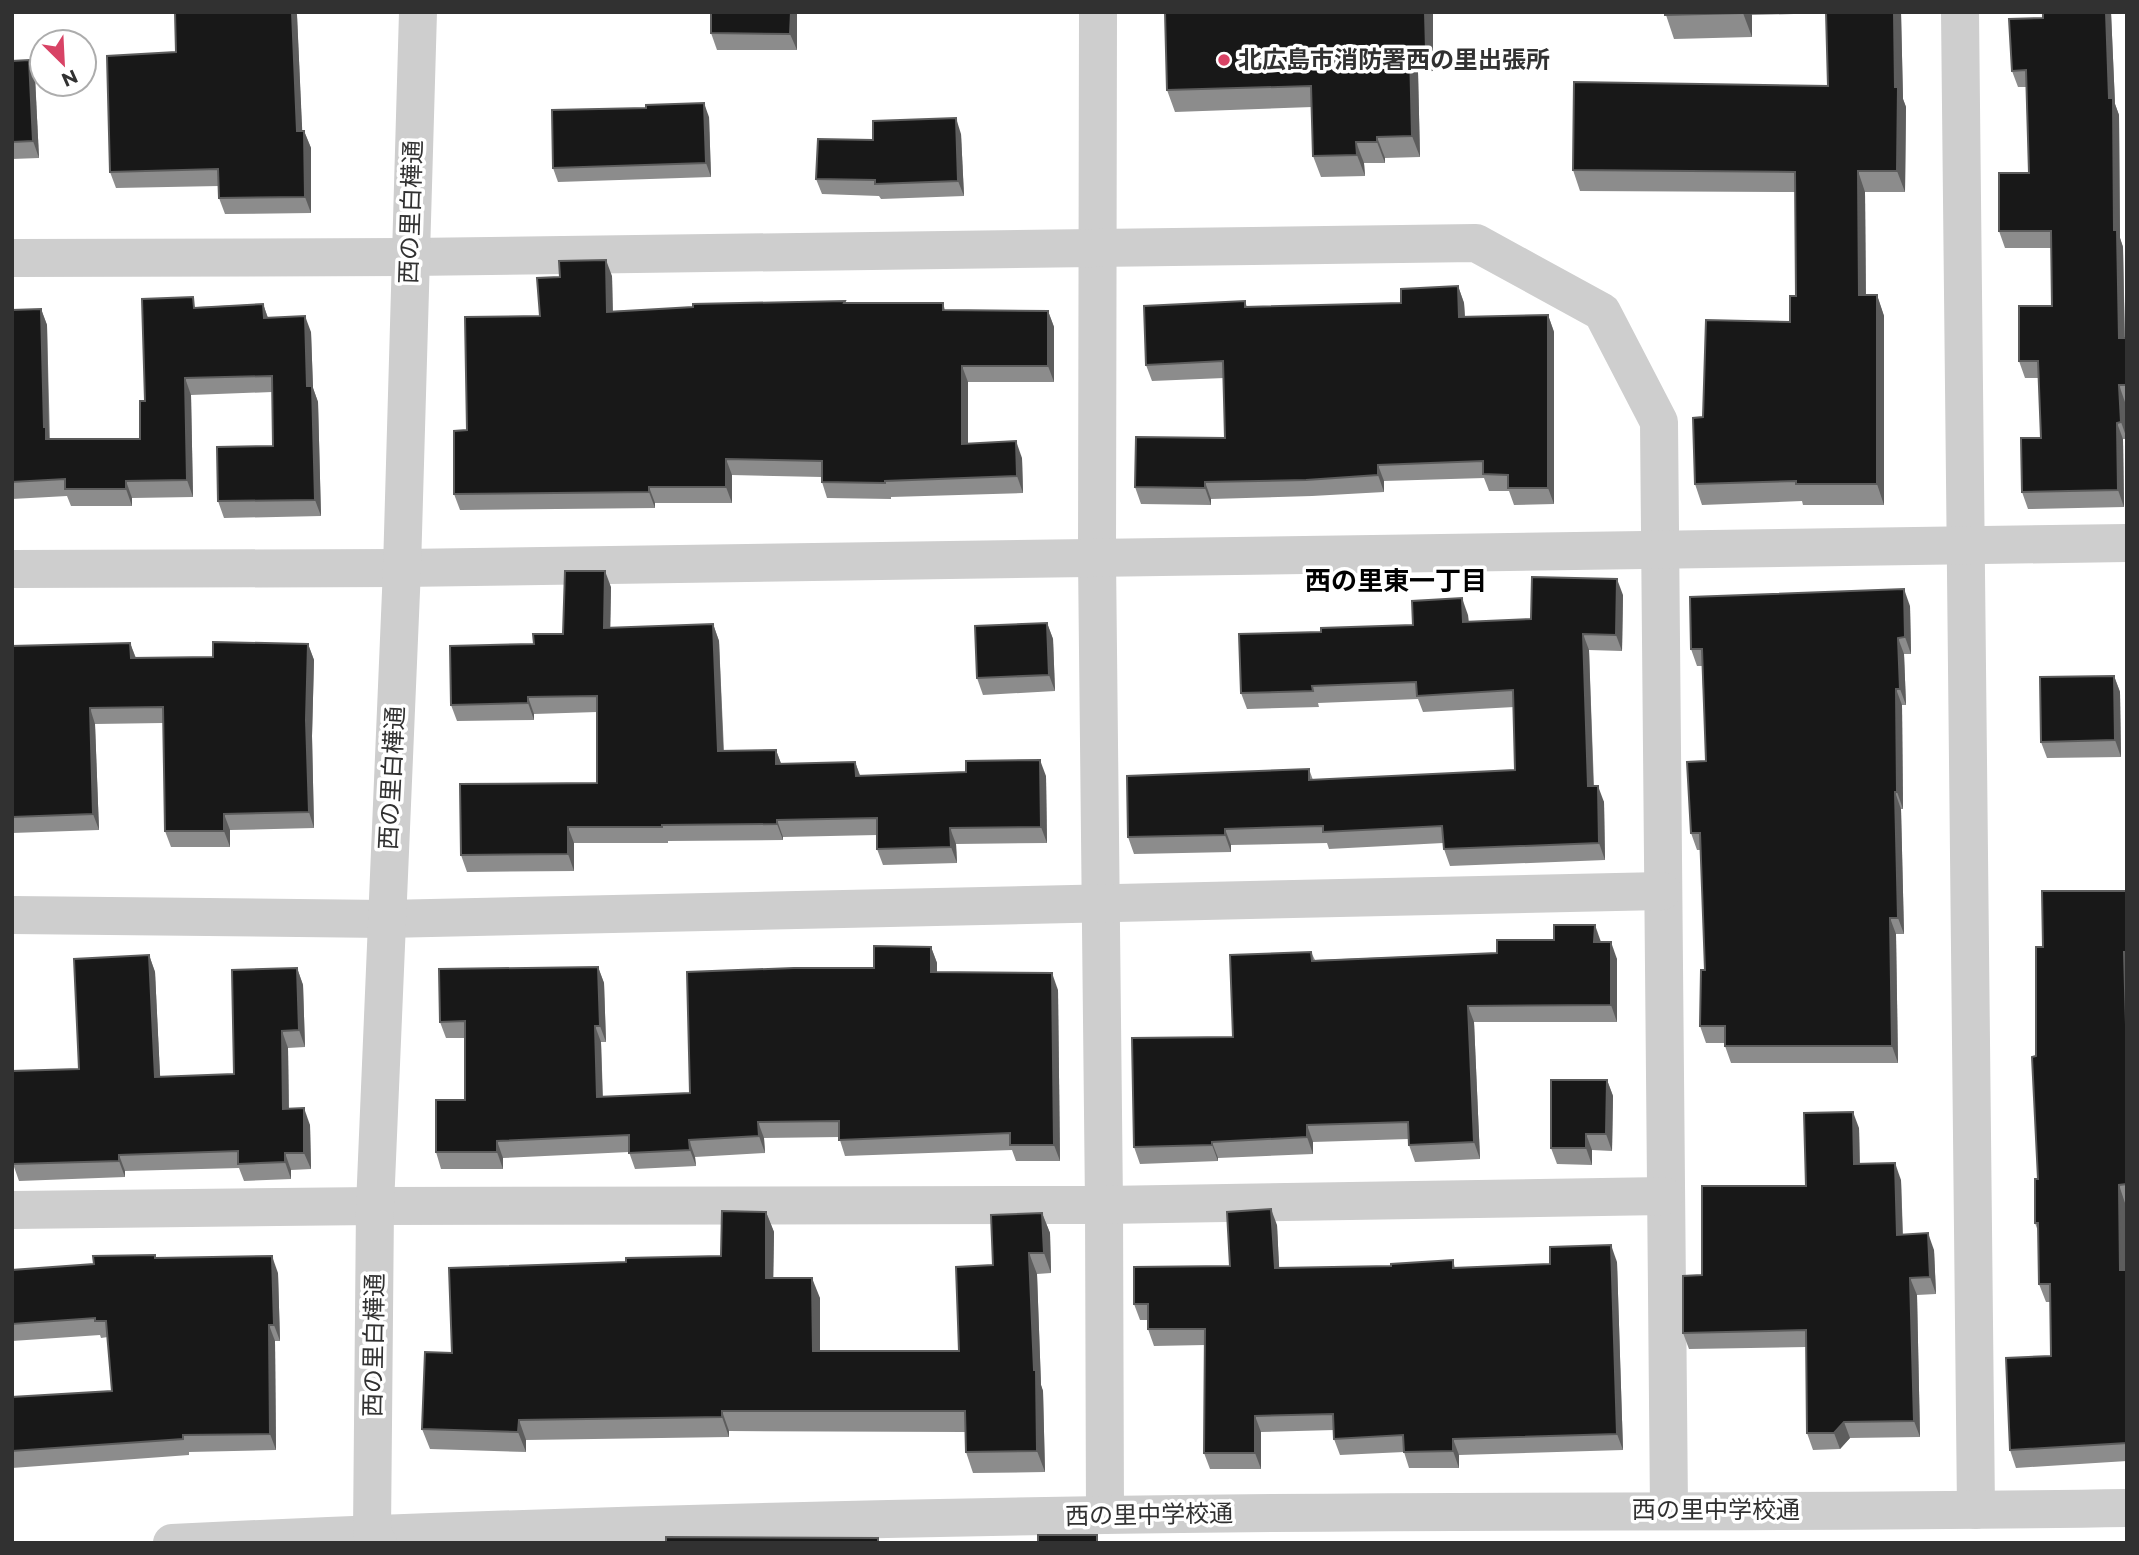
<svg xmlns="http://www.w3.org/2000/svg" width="2139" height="1555" viewBox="0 0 2139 1555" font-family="Montserrat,'Noto Sans JP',sans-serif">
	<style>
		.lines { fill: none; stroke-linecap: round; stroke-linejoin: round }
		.minor { stroke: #cecece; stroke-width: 38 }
		.wall { fill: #8c8c8c }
		.shaded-wall { fill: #5d5d5d }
		.building { fill: #181818; stroke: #5d5d5d; stroke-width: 2 }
		.poi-dot { fill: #d84365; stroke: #fff; stroke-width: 2.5 }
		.labels { text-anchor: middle; stroke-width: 7; stroke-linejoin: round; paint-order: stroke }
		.poi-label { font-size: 24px; font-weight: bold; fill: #313131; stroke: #fff; text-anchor: start }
		.street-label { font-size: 24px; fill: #313131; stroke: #fff }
		.neighbourhood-label { font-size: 26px; font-weight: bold; fill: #000; stroke: #fff }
	</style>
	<rect width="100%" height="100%" fill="#fff"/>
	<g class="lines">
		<g class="minor">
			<polyline points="1098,12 1097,558 1104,1205 1105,1515"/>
			<polyline points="1960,12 1976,1510"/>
			<polyline points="12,258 410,257 1476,243 1602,312 1659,422 1669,1510"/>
			<polyline points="12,569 402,568 2127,543"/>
			<polyline points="12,915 386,919 1662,891"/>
			<polyline points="12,1210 375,1206 1104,1205 1664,1196"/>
			<path d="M172,1543C483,1528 794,1520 1105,1515C1445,1509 1786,1514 2127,1508"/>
			<polyline points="378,1543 372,1533 375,1206 402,568 418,12"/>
		</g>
	</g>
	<g class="wall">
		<polygon points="175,12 296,12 297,15 302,131 304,131 311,148 311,213 225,214 219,198 219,186 116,188 110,172 176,52"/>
		<polygon points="797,12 797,50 717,50 711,33"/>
		<polygon points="1433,12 1433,71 1418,72 1420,157 1385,158 1385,163 1364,163 1365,176 1321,177 1313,156 1312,107 1175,112 1167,90"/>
		<polygon points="1665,12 1793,12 1794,14 1752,15 1752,37 1674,39"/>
		<polygon points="1800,12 1901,12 1903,99 1906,107 1905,192 1865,192 1866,295 1877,295 1884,316 1884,505 1803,505 1802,501 1702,505 1695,484 1703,417 1790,322 1796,296 1795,192 1580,191 1573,170 1828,86 1826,13 1800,14"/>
		<polygon points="2043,12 2111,12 2115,104 2119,115 2120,238 2123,247 2125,338 2127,338 2127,402 2125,402 2127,439 2123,439 2124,507 2028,509 2022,492 2041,438 2039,378 2025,378 2019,361 2052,306 2051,248 2005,248 1999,231 2029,173 2026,87 2018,87 2012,71 2043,18"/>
		<polygon points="12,61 35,77 39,158 12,159"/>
		<polygon points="709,117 711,177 558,182 553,168"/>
		<polygon points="961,134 964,196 881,199 879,196 822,194 816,179 873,140"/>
		<polygon points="612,276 613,311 845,303 943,303 945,310 1048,311 1054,327 1054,382 968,382 968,444 1022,458 1023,493 891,497 891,499 827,498 822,482 822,477 732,475 732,503 655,503 655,508 460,510 454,494 467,430 540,316"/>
		<polygon points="1458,286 1464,303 1465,317 1548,315 1554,332 1554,504 1514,505 1509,491 1489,491 1484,478 1384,481 1384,492 1312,496 1211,499 1211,505 1141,504 1135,487 1225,438 1224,378 1152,381 1146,365 1245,301 1247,307 1401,303"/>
		<polygon points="263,304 268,318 311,332 313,388 318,402 321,516 224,518 218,501 273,446 272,392 191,395 193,497 132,498 132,506 71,506 67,496 12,499 12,310 41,309 47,325 50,439 140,439 145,401 197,307"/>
		<polygon points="611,587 610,628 713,624 719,641 724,751 776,750 781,764 855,762 860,775 1046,776 1047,843 956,844 957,863 883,865 877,849 877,835 783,837 783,840 668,841 668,843 574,843 574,871 467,872 461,855 597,783 597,712 534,714 534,720 457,721 451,705 534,644 563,634"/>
		<polygon points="1623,595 1622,651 1589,650 1594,786 1604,802 1605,860 1450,866 1444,849 1443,843 1329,849 1327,843 1231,845 1231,852 1134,854 1128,837 1309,769 1313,780 1515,770 1514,707 1423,712 1418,699 1318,703 1319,707 1247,709 1241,693 1321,632 1413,625 1468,615 1469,622 1531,619"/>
		<polygon points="1910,606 1911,654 1904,654 1906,705 1902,705 1903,809 1901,809 1904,934 1896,934 1898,1063 1731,1063 1725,1046 1725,1043 1706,1043 1700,1026 1705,970 1701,850 1697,850 1691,833 1706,761 1702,666 1697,666 1691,649"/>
		<polygon points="1047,623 1053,639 1055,691 983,695 977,678"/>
		<polygon points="130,643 136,658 213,657 308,644 314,660 312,736 314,828 230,830 230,847 171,847 165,831 163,723 95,724 99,830 12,833 12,646"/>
		<polygon points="2114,676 2120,692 2121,757 2047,758 2041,742"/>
		<polygon points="2127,891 2127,1203 2125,1203 2127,1270 2127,1461 2016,1468 2010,1450 2051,1356 2050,1302 2046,1302 2039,1284 2038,1231 2035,1223 2038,1179 2036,1056 2043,947"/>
		<polygon points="1601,942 1617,959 1617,1022 1474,1022 1480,1159 1415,1162 1409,1145 1408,1139 1313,1142 1313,1154 1218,1158 1218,1161 1140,1164 1134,1147 1311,952 1315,960 1497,953"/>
		<polygon points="931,947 937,963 937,972 1058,990 1060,1161 1016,1161 1012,1150 845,1156 839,1137 764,1138 765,1153 695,1157 696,1166 635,1169 629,1152 503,1158 503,1169 441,1169 436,1152 465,1100 465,1038 446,1038 440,1022 598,967 604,983 606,1042 601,1042 603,1097 690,1093 874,968"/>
		<polygon points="149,955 155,972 160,1077 234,1074 297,968 303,985 305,1047 288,1048 289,1109 310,1125 311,1169 291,1170 291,1179 244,1181 239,1168 125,1171 125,1177 19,1181 13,1164 79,1069"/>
		<polygon points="1607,1080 1613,1096 1612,1151 1592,1150 1592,1165 1557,1164 1551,1148"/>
		<polygon points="1859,1128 1860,1164 1901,1180 1903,1234 1934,1250 1936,1294 1917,1295 1920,1437 1850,1438 1840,1449 1813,1450 1807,1433 1806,1347 1689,1349 1683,1333 1702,1275 1806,1186"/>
		<polygon points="766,1212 774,1232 773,1278 820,1298 820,1351 959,1351 993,1265 1042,1213 1050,1233 1051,1273 1037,1274 1041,1385 1043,1391 1045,1472 973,1473 966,1452 965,1432 729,1431 729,1437 526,1440 526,1452 430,1449 422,1429 452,1353 626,1262 721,1256"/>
		<polygon points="1277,1225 1279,1268 1391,1266 1453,1260 1455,1268 1617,1262 1623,1450 1459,1455 1459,1468 1409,1468 1404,1452 1340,1455 1334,1439 1334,1430 1261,1432 1261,1469 1210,1469 1204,1453 1205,1345 1154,1346 1148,1329 1148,1320 1140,1320 1134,1304 1230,1266"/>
		<polygon points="155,1255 156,1258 278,1273 280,1341 275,1341 276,1450 189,1452 189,1455 12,1468 12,1397 112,1391 108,1337 101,1338 100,1335 12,1341 12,1270 94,1264"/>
	</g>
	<g class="shaded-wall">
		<polygon points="292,12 296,12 297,15 303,148 297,131"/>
		<polygon points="791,12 797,12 797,50 790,34"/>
		<polygon points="1425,12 1433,12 1433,71 1426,50"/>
		<polygon points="1751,12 1752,15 1752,37 1743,13"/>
		<polygon points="1894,12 1901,12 1903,99 1906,107 1905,192 1897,171"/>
		<polygon points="2106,12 2111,12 2115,104 2119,115 2120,238 2123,247 2125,355 2119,338"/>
		<polygon points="1410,51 1418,72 1420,157 1412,136"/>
		<polygon points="29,60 35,77 39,158 33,141"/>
		<polygon points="704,103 709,117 711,177 706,163"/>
		<polygon points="956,118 961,134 964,196 958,181"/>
		<polygon points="304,131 311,148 311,213 305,197"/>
		<polygon points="1377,137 1385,158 1385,163 1377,142"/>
		<polygon points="1356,142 1364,163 1365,176 1357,155"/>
		<polygon points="1858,171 1865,192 1866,316 1859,295"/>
		<polygon points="606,260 612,276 613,328 607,312"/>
		<polygon points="1458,286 1464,303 1466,334 1459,317"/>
		<polygon points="1877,295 1884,316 1884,505 1877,484"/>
		<polygon points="263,304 269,321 264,318"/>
		<polygon points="41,309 47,325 49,438 52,444 46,439 44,427"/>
		<polygon points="1048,311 1054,327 1054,382 1048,366"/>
		<polygon points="1548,315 1554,332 1554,504 1548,488"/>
		<polygon points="305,316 311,332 313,388 318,402 321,516 315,500 307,386"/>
		<polygon points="962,366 968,382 968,460 962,444"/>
		<polygon points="185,378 191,395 193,497 187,480"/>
		<polygon points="2119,385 2125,402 2127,439 2121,422"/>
		<polygon points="2117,423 2123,439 2124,507 2118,490"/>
		<polygon points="1016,441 1022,458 1023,493 1017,476"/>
		<polygon points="726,459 732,475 732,503 726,487"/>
		<polygon points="1378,465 1384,481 1384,492 1378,475"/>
		<polygon points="126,481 132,498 132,506 126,489"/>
		<polygon points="1205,482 1211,499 1211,505 1205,488"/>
		<polygon points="649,487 655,503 655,508 649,492"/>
		<polygon points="605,571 611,587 610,645 604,628"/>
		<polygon points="1617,579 1623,595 1622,651 1616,635"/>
		<polygon points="1904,589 1910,606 1911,654 1905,637"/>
		<polygon points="1462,598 1468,615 1469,639 1463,622"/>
		<polygon points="1047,623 1053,639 1055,691 1049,675"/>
		<polygon points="713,624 719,641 724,767 718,751"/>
		<polygon points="1583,634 1589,650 1594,803 1588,786"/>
		<polygon points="1898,638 1904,654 1906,705 1900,689"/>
		<polygon points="130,643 136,659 131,658"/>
		<polygon points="308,644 314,660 312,736 314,828 309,812 306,720"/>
		<polygon points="2114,676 2120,692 2121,757 2115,740"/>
		<polygon points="1896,689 1902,705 1903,809 1897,792"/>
		<polygon points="528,697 534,714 534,720 528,703"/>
		<polygon points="90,708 95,724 99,830 93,814"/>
		<polygon points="776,750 782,766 776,764"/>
		<polygon points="1040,760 1046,776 1047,843 1041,827"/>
		<polygon points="855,762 861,779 856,776"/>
		<polygon points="1598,786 1604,802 1605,860 1599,843"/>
		<polygon points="1895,792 1901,809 1904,934 1898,918"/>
		<polygon points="224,814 230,830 230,847 224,831"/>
		<polygon points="777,820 783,837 783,840 777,824"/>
		<polygon points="568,827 574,843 574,871 568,854"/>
		<polygon points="950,828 956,844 957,863 951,847"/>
		<polygon points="1225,829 1231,845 1231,852 1225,835"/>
		<polygon points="1890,918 1896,934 1898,1063 1892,1046"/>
		<polygon points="1595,925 1601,942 1594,942"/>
		<polygon points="1611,942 1617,959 1617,1022 1611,1005"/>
		<polygon points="931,947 937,963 937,989 931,972"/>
		<polygon points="2124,952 2127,961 2127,1061"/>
		<polygon points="149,955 155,972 161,1094 155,1077"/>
		<polygon points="598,967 604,983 606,1042 600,1026"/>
		<polygon points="297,968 303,985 305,1047 299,1030"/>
		<polygon points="1052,973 1058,990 1060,1161 1054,1145"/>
		<polygon points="1468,1006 1474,1022 1480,1159 1474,1142"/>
		<polygon points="595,1026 601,1042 603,1114 597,1097"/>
		<polygon points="282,1031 288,1048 289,1126 283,1109"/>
		<polygon points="1607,1080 1613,1096 1612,1151 1606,1134"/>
		<polygon points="304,1108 310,1125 311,1169 304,1153"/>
		<polygon points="1853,1112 1859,1128 1860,1181 1854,1164"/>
		<polygon points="758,1122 764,1138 765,1153 759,1136"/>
		<polygon points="1307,1125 1313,1142 1313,1154 1307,1137"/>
		<polygon points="1586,1134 1592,1150 1592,1165 1586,1148"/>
		<polygon points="689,1140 695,1157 696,1166 690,1150"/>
		<polygon points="497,1141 503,1158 503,1169 497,1152"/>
		<polygon points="1212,1142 1218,1158 1218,1161 1212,1145"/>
		<polygon points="285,1153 291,1170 291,1179 285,1162"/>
		<polygon points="119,1155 125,1171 125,1177 119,1161"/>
		<polygon points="1895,1163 1901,1180 1903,1251 1897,1235"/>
		<polygon points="2119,1185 2125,1203 2126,1288 2120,1270"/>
		<polygon points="1271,1209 1277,1225 1280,1284 1275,1268"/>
		<polygon points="766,1212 774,1232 773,1298 766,1278"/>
		<polygon points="1042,1213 1050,1233 1051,1273 1044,1253"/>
		<polygon points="1928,1233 1934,1250 1936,1294 1930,1277"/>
		<polygon points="1611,1245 1617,1262 1623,1450 1617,1434"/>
		<polygon points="1029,1253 1037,1274 1041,1385 1043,1391 1045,1472 1037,1451"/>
		<polygon points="272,1256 278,1273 280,1341 274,1325"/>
		<polygon points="812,1278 820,1298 820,1371 813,1351"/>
		<polygon points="1910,1278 1917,1295 1920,1437 1914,1421"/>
		<polygon points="269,1325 275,1341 276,1450 270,1434"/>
		<polygon points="722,1411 729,1431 729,1437 722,1417"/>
		<polygon points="1255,1416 1261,1432 1261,1469 1255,1453"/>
		<polygon points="519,1420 526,1440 526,1452 518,1432"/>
		<polygon points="1844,1422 1850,1438 1840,1449 1834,1433"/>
		<polygon points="1453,1439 1459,1455 1459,1468 1453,1451"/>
	</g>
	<g class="building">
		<polygon points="175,12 292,12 297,131 304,131 305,197 219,198 218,169 110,172 107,56 176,52"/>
		<polygon points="711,12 791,12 790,34 711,33"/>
		<polygon points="1165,12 1425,12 1426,50 1410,51 1412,136 1377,137 1377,142 1356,142 1357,155 1313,156 1311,86 1167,90"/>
		<polygon points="1665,12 1743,12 1743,13 1665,15"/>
		<polygon points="1826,12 1894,12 1895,87 1898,87 1897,171 1858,171 1859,295 1877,295 1877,484 1796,484 1796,481 1695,484 1693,418 1703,417 1706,320 1790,322 1790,296 1796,296 1795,172 1573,170 1574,82 1828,86"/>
		<polygon points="2043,12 2106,12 2109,98 2113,98 2114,230 2117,230 2119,338 2127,338 2127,385 2119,385 2121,422 2117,423 2118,490 2022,492 2021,438 2041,438 2038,361 2019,361 2019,306 2052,306 2051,231 1999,231 1999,173 2029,173 2026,70 2012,71 2009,19 2043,18"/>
		<polygon points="29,60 33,141 12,142 12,61"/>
		<polygon points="704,103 706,163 553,168 552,110 646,108 646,105"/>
		<polygon points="956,118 958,181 875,184 875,180 816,179 818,139 873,140 873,121"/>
		<polygon points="606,260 607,312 693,307 693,304 845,301 844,303 943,303 943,310 1048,311 1048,366 962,366 962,444 1016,441 1017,476 885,481 885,483 822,482 822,461 726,459 726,487 649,487 649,492 454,494 454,431 467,430 465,317 540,316 537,278 560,277 559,261"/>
		<polygon points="1458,286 1459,317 1548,315 1548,488 1508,488 1508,475 1483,474 1483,461 1378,465 1378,475 1306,480 1205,482 1205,488 1135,487 1136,437 1225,438 1223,361 1146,365 1144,306 1245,301 1245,307 1401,303 1401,289"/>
		<polygon points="193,297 194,308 263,304 264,318 305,316 307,386 312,386 315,500 218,501 217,447 273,446 272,376 185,378 187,480 126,481 126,489 65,489 65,479 12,482 12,310 41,309 44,427 46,427 46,439 140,439 140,401 145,401 142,299"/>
		<polygon points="565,571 605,571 604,628 713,624 718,751 776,750 776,764 855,762 856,776 966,772 966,761 1040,760 1041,827 950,828 951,847 877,849 877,818 777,820 777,824 662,825 662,827 568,827 568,854 461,855 460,784 597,783 597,696 528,697 528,703 451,705 450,646 534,644 533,634 563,634"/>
		<polygon points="1532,577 1617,579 1616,635 1583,634 1588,786 1598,786 1599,843 1444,849 1442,826 1323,832 1323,826 1225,829 1225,835 1128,837 1127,776 1309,769 1309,780 1515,770 1513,690 1417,696 1416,682 1312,686 1313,691 1241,693 1239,634 1321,632 1321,628 1413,625 1412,601 1462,598 1463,622 1531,619"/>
		<polygon points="1904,589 1905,637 1898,638 1900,689 1896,689 1897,792 1895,792 1898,918 1890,918 1892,1046 1725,1046 1725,1026 1700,1026 1701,970 1705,970 1700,833 1691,833 1687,762 1706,761 1702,649 1691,649 1690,597"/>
		<polygon points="1047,623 1049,675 977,678 975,626"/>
		<polygon points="213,642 308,644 306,720 309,812 224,814 224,831 165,831 163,707 90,708 93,814 12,817 12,646 130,643 131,658 213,657"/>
		<polygon points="2114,676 2115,740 2041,742 2040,677"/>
		<polygon points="2042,891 2127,891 2127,952 2124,952 2127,1061 2127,1184 2119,1185 2120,1270 2127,1270 2127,1443 2010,1450 2006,1358 2051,1356 2050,1284 2039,1284 2038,1223 2035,1223 2035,1179 2038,1179 2032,1057 2036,1056 2036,947 2043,947"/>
		<polygon points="1554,925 1595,925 1594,942 1611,942 1611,1005 1468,1006 1474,1142 1409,1145 1408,1122 1307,1125 1307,1137 1212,1142 1212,1145 1134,1147 1132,1038 1233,1037 1230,955 1311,952 1312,961 1497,953 1497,940 1554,940"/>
		<polygon points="874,946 931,947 931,972 1052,973 1054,1145 1010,1145 1010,1133 839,1140 839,1121 758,1122 759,1136 689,1140 690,1150 629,1153 629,1135 497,1141 497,1152 436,1152 436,1100 465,1100 465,1021 440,1022 439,969 598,967 600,1026 595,1026 597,1097 690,1093 687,972 794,968 874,968"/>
		<polygon points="149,955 155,1077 234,1074 232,970 297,968 299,1030 282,1031 283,1109 304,1108 304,1153 285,1153 285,1162 238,1164 238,1151 119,1155 119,1161 13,1164 12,1071 79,1069 74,959"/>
		<polygon points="1551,1080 1607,1080 1606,1134 1586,1134 1586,1148 1551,1148"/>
		<polygon points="1853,1112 1854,1164 1895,1163 1897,1235 1928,1233 1930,1277 1910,1278 1914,1421 1844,1422 1834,1433 1807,1433 1806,1330 1683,1333 1683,1276 1702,1275 1702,1186 1806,1186 1804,1113"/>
		<polygon points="1271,1209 1275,1268 1391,1266 1391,1264 1453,1260 1453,1268 1550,1264 1550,1247 1611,1245 1617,1434 1453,1439 1453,1451 1404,1452 1403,1435 1334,1439 1333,1414 1255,1416 1255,1453 1204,1453 1205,1329 1148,1329 1148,1304 1134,1304 1134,1267 1230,1266 1227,1212"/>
		<polygon points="722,1211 766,1212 766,1278 812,1278 813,1351 959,1351 956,1267 993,1265 991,1215 1042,1213 1044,1253 1029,1253 1034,1370 1036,1370 1037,1451 966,1452 965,1411 722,1411 722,1417 519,1420 518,1432 422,1429 425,1352 452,1353 449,1268 626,1262 626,1258 721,1256"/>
		<polygon points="155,1255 155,1258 272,1256 274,1325 269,1325 270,1434 183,1435 183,1439 12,1451 12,1397 112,1391 106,1321 95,1321 95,1318 12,1324 12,1270 94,1264 93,1256"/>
		<rect x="1038" y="1535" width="59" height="8"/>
		<polygon points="666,1537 878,1538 878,1543 666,1543"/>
	</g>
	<circle class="poi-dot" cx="1224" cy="60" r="7"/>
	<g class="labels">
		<g class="poi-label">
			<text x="1238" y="68">北広島市消防署西の里出張所</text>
		</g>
		<g class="street-label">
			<text transform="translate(411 212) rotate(-88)" y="8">西の里白樺通</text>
			<text transform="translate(392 778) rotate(-87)" y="8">西の里白樺通</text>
			<text transform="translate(374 1345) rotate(-89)" y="8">西の里白樺通</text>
			<text x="1716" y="1518">西の里中学校通</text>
			<text transform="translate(1149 1515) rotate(-1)" y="8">西の里中学校通</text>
		</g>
		<g class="neighbourhood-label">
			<text x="1396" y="590">西の里東一丁目</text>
		</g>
	</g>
	<rect width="2139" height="1555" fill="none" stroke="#313131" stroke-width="28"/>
	<g transform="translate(63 63) rotate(156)"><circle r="33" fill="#ffffff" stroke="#adadad" stroke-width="2"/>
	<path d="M0-5L12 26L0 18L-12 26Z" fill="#d84365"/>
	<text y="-10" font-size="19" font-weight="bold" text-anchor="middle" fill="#313131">N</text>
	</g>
</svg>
